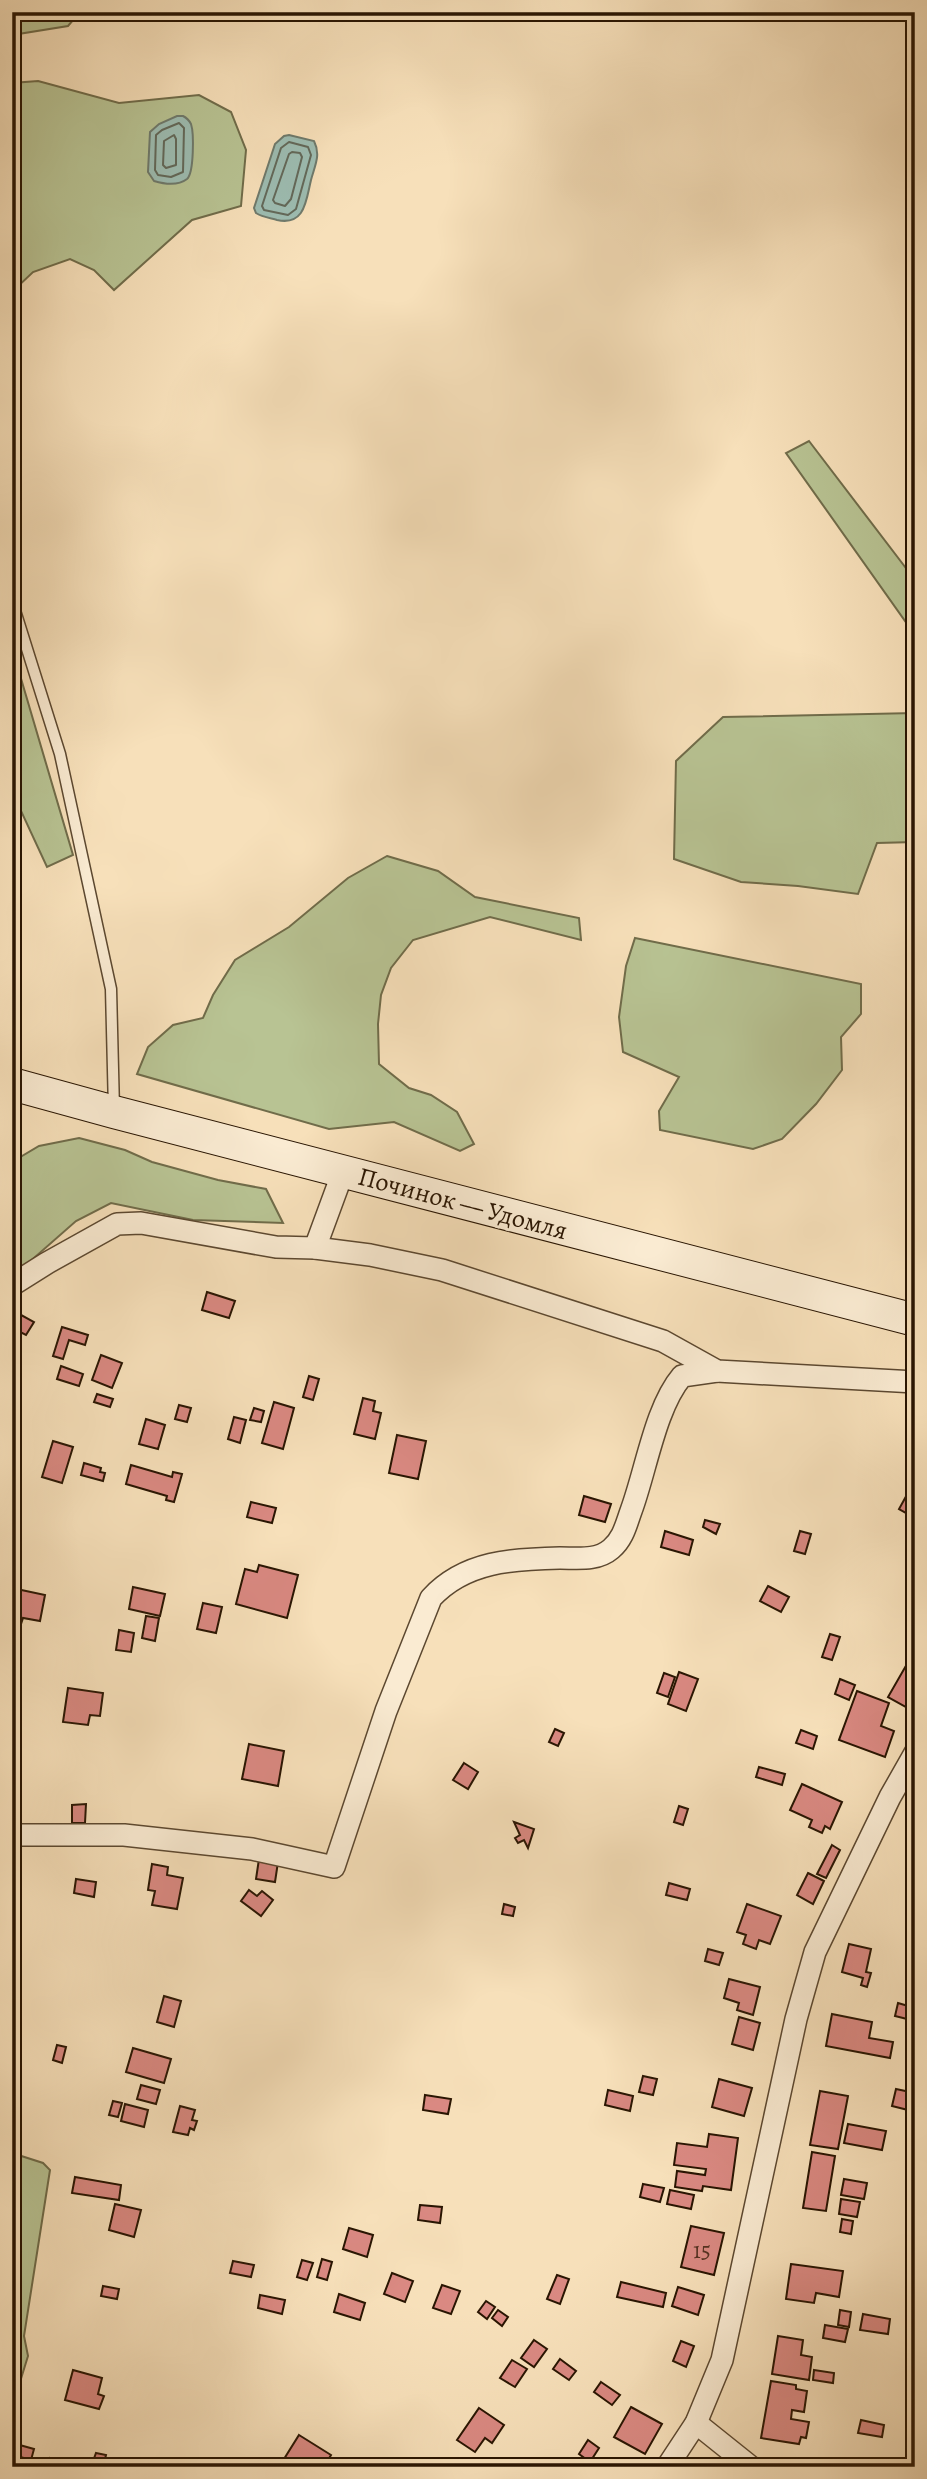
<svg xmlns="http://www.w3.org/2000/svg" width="927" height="2479" viewBox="0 0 927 2479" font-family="Alegreya,serif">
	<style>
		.green { fill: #b8c393; stroke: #706c4a; stroke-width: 2 }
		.water { fill: #9dbdb2; stroke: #6f7a6c; stroke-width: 2 }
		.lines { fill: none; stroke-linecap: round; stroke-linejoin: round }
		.shore { stroke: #63695a; stroke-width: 2 }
		.building { fill: #da8982; stroke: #291502; stroke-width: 2 }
		.service-casing { stroke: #5c4830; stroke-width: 13 }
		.minor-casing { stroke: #5c4830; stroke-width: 24 }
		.secondary-casing { stroke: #291502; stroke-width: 34 }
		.service { stroke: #faebd2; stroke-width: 10 }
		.minor { stroke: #faebd2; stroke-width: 21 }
		.secondary { stroke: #faebd2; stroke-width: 32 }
		.labels { text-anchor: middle; stroke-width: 6; stroke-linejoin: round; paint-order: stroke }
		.number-label { font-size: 23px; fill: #553222 }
		.street-label { font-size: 26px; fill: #291502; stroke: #faebd2 }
	</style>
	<rect width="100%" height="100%" fill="#f7e0ba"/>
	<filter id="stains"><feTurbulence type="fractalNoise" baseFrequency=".00286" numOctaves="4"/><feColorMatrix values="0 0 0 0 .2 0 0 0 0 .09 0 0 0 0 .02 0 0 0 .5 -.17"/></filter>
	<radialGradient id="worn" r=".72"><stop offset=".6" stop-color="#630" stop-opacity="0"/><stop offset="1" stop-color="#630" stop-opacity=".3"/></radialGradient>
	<g class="green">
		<polygon points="12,12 80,12 68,26 12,35"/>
		<polygon points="38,81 119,103 199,95 231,112 246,150 241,206 192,220 114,290 94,270 70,259 33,272 12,292 12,83"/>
		<polygon points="809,441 915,580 915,635 786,453"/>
		<polygon points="12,648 73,855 47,867 21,811 12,781"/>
		<polygon points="915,713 915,842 877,843 858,894 798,886 741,882 674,859 676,761 723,717"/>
		<polygon points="387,856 438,871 475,897 579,918 581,940 490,917 413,940 391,968 381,995 378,1024 379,1064 409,1088 431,1095 457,1112 474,1144 460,1151 394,1122 329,1129 137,1074 148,1047 173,1025 203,1018 213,995 235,960 289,927 348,878"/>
		<polygon points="635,938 861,984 861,1014 841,1037 842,1070 816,1104 782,1139 753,1149 660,1130 659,1111 679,1077 623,1052 619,1017 626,966"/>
		<polygon points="79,1138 125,1150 152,1162 218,1180 266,1189 283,1223 193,1220 111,1203 76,1221 26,1265 12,1271 12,1162 39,1146"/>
		<polygon points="12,2153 43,2163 50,2170 24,2336 28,2356 12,2408"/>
	</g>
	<g class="water">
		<path d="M177,116H183C187,118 189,120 191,124C194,133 194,173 187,179C178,186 164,184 154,181L148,172L150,132L159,124Z"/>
		<path d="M289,135L314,141C321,155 315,165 311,180C306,201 305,226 277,220C270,218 262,217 256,213L254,208L275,144L284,136Z"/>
	</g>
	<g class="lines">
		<g class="shore">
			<polygon points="179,123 184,128 183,172 171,177 158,175 155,170 156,135 162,130"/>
			<polygon points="174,135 176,139 176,165 166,168 163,165 164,141"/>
			<polygon points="289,142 308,147 311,155 296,209 288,215 264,210 262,206 281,148"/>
			<polygon points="292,152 300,153 302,157 291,199 285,206 275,203 273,200 289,154"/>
		</g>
	</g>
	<g class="building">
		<polygon points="207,1292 235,1301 229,1318 202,1310"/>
		<polygon points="12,1310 34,1322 26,1335 12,1328"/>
		<polygon points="62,1327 88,1335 85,1345 69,1340 63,1359 53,1356"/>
		<polygon points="101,1355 122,1363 112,1388 92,1380"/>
		<polygon points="61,1366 83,1374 79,1386 57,1379"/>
		<polygon points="309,1376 319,1379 313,1400 303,1397"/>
		<polygon points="97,1394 113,1399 110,1407 94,1402"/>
		<polygon points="363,1398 375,1401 373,1411 381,1413 375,1439 354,1434"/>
		<polygon points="274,1402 294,1408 283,1449 262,1443"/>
		<polygon points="179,1405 191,1408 187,1422 175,1419"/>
		<polygon points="254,1408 264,1411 261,1422 250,1420"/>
		<polygon points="234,1417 246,1420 240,1443 228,1439"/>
		<polygon points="146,1419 165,1425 158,1449 139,1444"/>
		<polygon points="397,1435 426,1441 418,1479 389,1473"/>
		<polygon points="53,1441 73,1447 62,1483 42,1477"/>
		<polygon points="84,1463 101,1468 100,1472 105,1473 103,1481 81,1475"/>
		<polygon points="131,1465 172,1477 173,1472 182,1474 174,1502 166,1500 167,1496 126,1484"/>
		<polygon points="909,1491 915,1495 915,1518 899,1509"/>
		<polygon points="584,1496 611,1504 605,1522 579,1515"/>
		<polygon points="251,1502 276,1508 272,1523 247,1517"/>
		<polygon points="705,1520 720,1524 716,1534 703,1527"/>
		<polygon points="665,1531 693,1540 689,1555 661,1547"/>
		<polygon points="800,1531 811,1534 805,1554 794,1551"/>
		<polygon points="259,1565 298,1575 287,1618 236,1604 245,1569 257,1572"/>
		<polygon points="768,1586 789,1597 781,1612 760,1601"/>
		<polygon points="133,1587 165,1594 160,1616 129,1609"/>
		<polygon points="12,1588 45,1595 40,1621 23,1618 21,1624 12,1622"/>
		<polygon points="203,1603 222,1607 216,1633 197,1629"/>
		<polygon points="146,1616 159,1618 155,1641 142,1638"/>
		<polygon points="119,1630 134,1633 131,1652 116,1650"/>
		<polygon points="830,1634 840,1637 832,1660 822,1657"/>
		<polygon points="915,1650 915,1712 888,1697"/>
		<polygon points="679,1672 698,1679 686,1711 668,1704"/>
		<polygon points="664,1673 675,1677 668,1697 657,1693"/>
		<polygon points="840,1679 855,1685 849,1700 835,1694"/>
		<polygon points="68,1688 103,1693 100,1716 90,1715 88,1725 63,1722"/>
		<polygon points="857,1691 889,1703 881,1726 894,1731 885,1757 839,1740"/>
		<polygon points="555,1729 564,1733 558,1746 549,1742"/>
		<polygon points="801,1730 817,1736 813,1749 796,1743"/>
		<polygon points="249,1744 284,1751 278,1786 242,1779"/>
		<polygon points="464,1763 478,1772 468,1789 453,1780"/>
		<polygon points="759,1767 785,1774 782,1785 756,1777"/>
		<polygon points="802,1784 842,1802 830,1829 825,1826 822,1833 809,1827 812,1820 790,1810"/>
		<polygon points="86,1804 85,1823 72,1823 72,1805"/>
		<polygon points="679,1806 688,1809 683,1825 674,1822"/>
		<polygon points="514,1822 534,1829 528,1848 524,1840 518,1843 515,1838 520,1835"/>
		<polygon points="832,1845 840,1850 826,1878 817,1874"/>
		<polygon points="259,1859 278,1862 275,1882 256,1879"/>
		<polygon points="152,1864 168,1867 167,1875 183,1878 177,1909 152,1905 155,1891 148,1890"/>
		<polygon points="808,1873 824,1881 813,1904 797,1895"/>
		<polygon points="76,1879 96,1882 94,1897 74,1893"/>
		<polygon points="669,1883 690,1889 687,1900 666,1895"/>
		<polygon points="249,1890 257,1896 262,1891 273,1900 261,1916 241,1901"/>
		<polygon points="504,1904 515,1907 513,1916 502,1914"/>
		<polygon points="747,1904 781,1916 770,1944 759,1940 756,1949 743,1944 746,1935 737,1932"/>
		<polygon points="849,1944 871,1949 866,1972 871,1973 867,1987 861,1985 863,1978 842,1972"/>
		<polygon points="708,1949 723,1953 719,1965 705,1961"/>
		<polygon points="729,1979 760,1987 753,2015 737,2010 739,2003 724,1998"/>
		<polygon points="164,1996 181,2001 174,2027 157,2022"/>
		<polygon points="898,2003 915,2008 915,2021 895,2016"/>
		<polygon points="832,2014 872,2022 869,2038 893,2042 890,2058 826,2046"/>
		<polygon points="739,2017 760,2023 753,2050 732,2044"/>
		<polygon points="57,2045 66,2047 62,2063 53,2060"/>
		<polygon points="133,2048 171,2059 164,2083 126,2072"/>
		<polygon points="643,2076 657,2079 653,2095 639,2092"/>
		<polygon points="719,2079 752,2088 744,2116 712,2107"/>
		<polygon points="141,2085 160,2090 156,2104 137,2099"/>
		<polygon points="896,2089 915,2093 912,2111 892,2106"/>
		<polygon points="608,2090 633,2096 630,2111 605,2105"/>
		<polygon points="820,2091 848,2096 838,2149 810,2145"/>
		<polygon points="425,2095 451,2099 448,2114 423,2110"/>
		<polygon points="113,2101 122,2103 118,2117 109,2115"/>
		<polygon points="125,2104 148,2110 144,2127 121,2121"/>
		<polygon points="180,2106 195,2110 192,2120 197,2121 194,2130 190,2128 188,2135 173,2132"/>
		<polygon points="848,2124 886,2131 882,2150 844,2143"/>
		<polygon points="709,2134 738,2138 731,2190 703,2186 702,2191 675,2187 677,2171 705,2175 706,2169 674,2165 677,2143 707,2147"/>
		<polygon points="812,2152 835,2156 826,2211 803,2208"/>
		<polygon points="75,2177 121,2185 119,2200 72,2193"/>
		<polygon points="844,2179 867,2183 864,2199 841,2195"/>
		<polygon points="643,2184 664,2188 660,2202 640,2197"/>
		<polygon points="670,2190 694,2195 691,2209 667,2204"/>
		<polygon points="841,2199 860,2202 857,2217 839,2214"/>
		<polygon points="115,2204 141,2210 134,2237 109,2230"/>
		<polygon points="420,2205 442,2207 440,2223 418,2220"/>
		<polygon points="842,2219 853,2221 851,2234 840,2232"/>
		<polygon points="691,2226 724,2233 714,2275 681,2267"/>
		<polygon points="349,2228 373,2235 367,2257 343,2249"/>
		<polygon points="322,2259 332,2262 327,2280 317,2277"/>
		<polygon points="302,2260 313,2263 307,2280 297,2277"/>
		<polygon points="233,2261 254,2265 251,2277 230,2273"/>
		<polygon points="791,2264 843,2271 839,2297 816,2293 814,2303 786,2299"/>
		<polygon points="392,2273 413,2281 405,2302 384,2294"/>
		<polygon points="557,2275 569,2279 560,2304 547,2299"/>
		<polygon points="621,2282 666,2293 663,2307 617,2297"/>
		<polygon points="442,2285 460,2291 451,2314 433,2308"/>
		<polygon points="103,2286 119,2289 117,2299 101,2296"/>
		<polygon points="678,2287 704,2295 698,2315 672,2306"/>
		<polygon points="339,2294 365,2303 360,2320 334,2312"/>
		<polygon points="260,2295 285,2300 282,2314 258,2308"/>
		<polygon points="486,2301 495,2307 487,2319 478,2312"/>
		<polygon points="498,2310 508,2317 502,2326 492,2318"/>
		<polygon points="840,2310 851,2312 849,2327 838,2325"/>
		<polygon points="863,2314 890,2319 888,2334 860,2330"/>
		<polygon points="825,2325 848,2329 845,2342 823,2338"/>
		<polygon points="778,2336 803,2340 801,2355 812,2357 809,2380 772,2374"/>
		<polygon points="534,2340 547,2349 534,2367 521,2358"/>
		<polygon points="681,2341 694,2346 686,2367 673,2361"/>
		<polygon points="560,2359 576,2371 569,2380 553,2369"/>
		<polygon points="512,2360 527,2369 515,2387 500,2378"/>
		<polygon points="73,2370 102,2378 98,2394 104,2396 99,2409 65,2400"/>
		<polygon points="814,2370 834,2373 833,2383 813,2380"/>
		<polygon points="771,2381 796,2385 796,2389 807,2391 804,2412 792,2410 791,2419 809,2422 806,2438 801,2437 799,2444 761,2438"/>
		<polygon points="601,2382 620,2395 612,2405 594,2392"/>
		<polygon points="631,2407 662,2424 645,2454 614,2437"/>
		<polygon points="479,2408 504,2425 492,2443 485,2438 475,2452 457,2440"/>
		<polygon points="861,2420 884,2425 882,2437 858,2433"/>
		<polygon points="299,2435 331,2455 324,2467 279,2467"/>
		<polygon points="588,2440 599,2448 590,2462 579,2454"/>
		<polygon points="16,2444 34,2449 31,2460 13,2455"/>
		<polygon points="96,2453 106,2455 103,2467 92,2464"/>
		<polygon points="50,2458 78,2467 47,2467"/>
	</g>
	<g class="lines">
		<g class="service-casing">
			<polyline id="service" points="12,601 60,754 111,989 114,1110"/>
		</g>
		<g class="minor-casing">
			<g id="minor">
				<polyline points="343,1172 315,1248 370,1255 442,1270 663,1341 717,1371 915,1382"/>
				<polyline points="12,1285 47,1263 117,1224 141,1223 276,1247 315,1248"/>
				<path d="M12,1835H124L252,1849L334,1867L386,1711L431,1598C465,1561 513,1559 560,1558C578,1558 597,1561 611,1549C623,1539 626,1525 631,1511C646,1471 655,1408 682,1376L717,1371"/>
				<polyline points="696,2423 751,2467"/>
				<polyline points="667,2467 696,2423 722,2360 796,2019 815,1952 890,1797 915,1753"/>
			</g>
		</g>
		<g class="secondary-casing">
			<polyline id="secondary" points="12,1084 114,1112 915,1320"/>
		</g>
		<use href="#service" class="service"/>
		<use href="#minor" class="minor"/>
		<use href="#secondary" class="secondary"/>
	</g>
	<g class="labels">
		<g class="number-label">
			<text x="702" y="2258">15</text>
		</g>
		<g class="street-label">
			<text transform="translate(463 1203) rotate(15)" y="9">Починок — Удомля</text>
		</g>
	</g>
	<rect width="927" height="2479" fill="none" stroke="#f7e0ba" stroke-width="42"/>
	<rect x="14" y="14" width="899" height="2451" fill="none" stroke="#291502" stroke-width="3.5"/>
	<rect x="21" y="21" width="885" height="2437" fill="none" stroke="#291502" stroke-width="2"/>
	<rect width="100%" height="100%" filter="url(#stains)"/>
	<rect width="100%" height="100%" fill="url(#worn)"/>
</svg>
